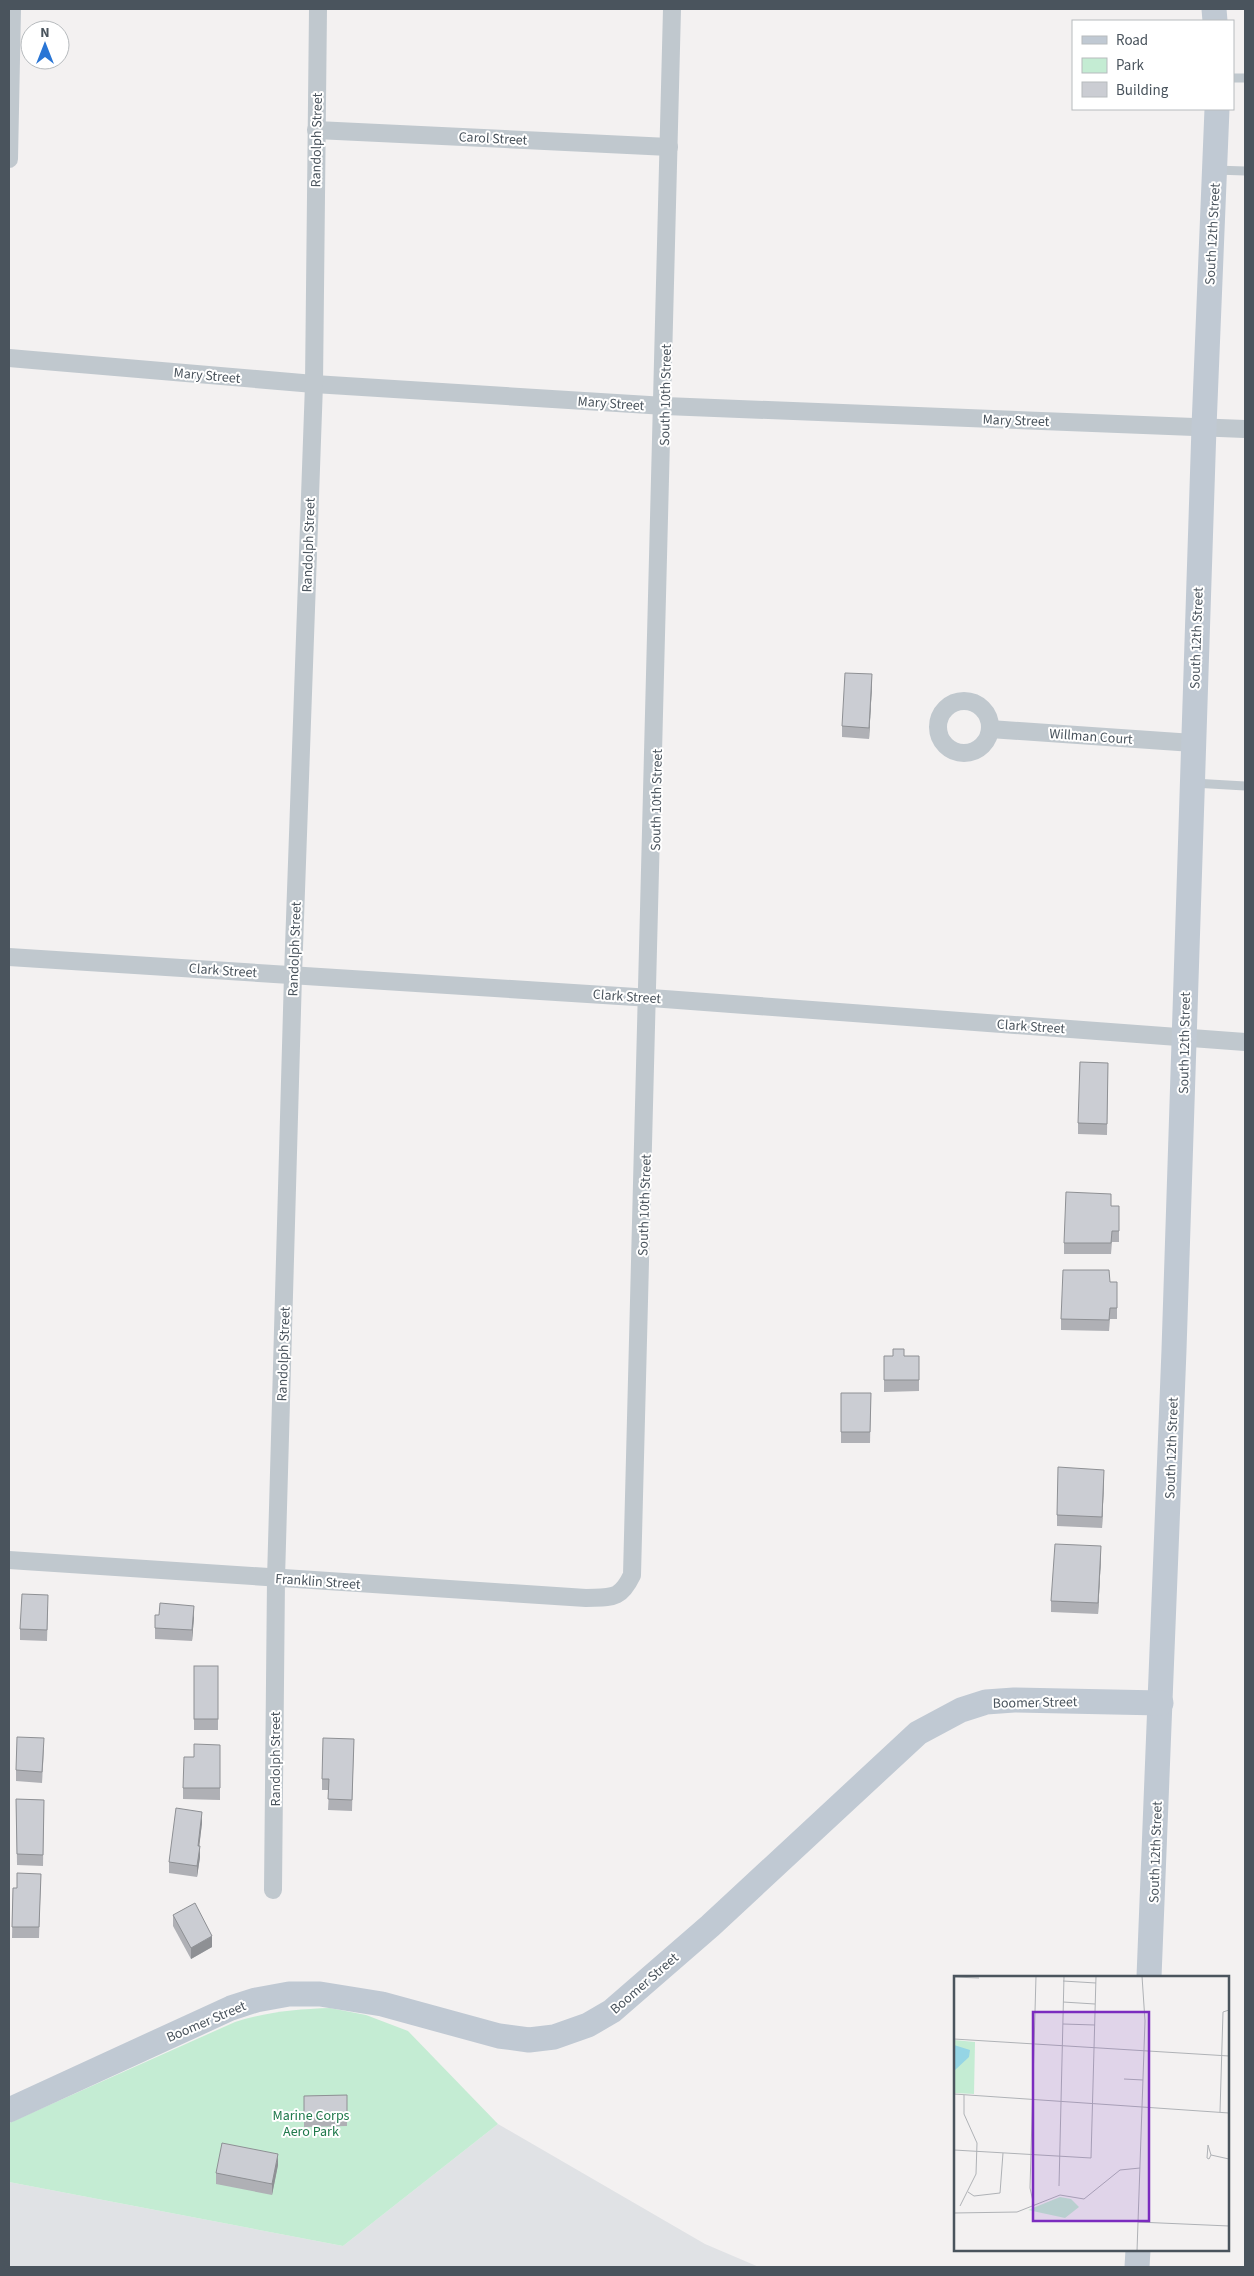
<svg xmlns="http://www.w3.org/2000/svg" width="1254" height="2276" viewBox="0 0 1254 2276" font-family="'Source Sans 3',sans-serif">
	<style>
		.airport { fill: #e0e2e5 }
		.green { fill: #c4ecd3 }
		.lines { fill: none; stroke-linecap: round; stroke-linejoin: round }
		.lane { stroke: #c0c8ce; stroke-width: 9 }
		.street { stroke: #c0c8ce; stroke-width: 18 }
		.secondary { stroke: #c0c9d3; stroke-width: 25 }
		.wall { fill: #afb0b5 }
		.shaded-wall { fill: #8e9094 }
		.building { fill: #cbcdd3; stroke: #8e9094 }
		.labels { text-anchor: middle; stroke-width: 4; stroke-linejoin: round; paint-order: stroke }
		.street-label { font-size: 14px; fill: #4a545d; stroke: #fff }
		.park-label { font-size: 14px; fill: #20794c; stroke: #fff }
		.inset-road { fill: none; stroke: #afb2b6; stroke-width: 1 }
		.view { fill: #7b2cbf; fill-opacity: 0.15; stroke: #7b2cbf; stroke-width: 2.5 }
		.inset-edge { fill: none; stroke: #4a545d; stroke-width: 2.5 }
	</style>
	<rect width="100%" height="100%" fill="#f3f1f1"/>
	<polygon class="airport" points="498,2124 705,2244 759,2267 9,2267 9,2182 343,2246"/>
	<path class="green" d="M330,2008L366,2015L408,2031L498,2124L343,2246L9,2182V2123L235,2022C267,2012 297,2009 330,2008Z"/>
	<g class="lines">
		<g class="lane">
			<polyline points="1233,78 1245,78"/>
			<polyline points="1215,170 1245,171"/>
			<polyline points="1193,783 1245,786"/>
		</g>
		<g class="street">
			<polyline points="316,130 669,147"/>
			<polyline points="9,159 12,9"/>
			<polyline points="9,358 314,384 665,406 1245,429"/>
			<circle cx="964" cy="727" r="26"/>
			<polyline points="990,729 1193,743"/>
			<polyline points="9,957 651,998 1245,1042"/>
			<path d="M9,1560L586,1598C612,1597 620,1600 632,1575C649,1053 663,531 672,9"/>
			<polyline points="273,1890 276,1579 293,975 314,384 318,9"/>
		</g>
		<g class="secondary">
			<polyline points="1214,9 1215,21"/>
			<polyline points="1149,1977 1174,1350 1204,427 1217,109"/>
			<polyline points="9,2110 231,2008 256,2000 289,1994 320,1994 382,2004 499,2036 529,2040 554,2037 588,2025 612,2011 710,1926 918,1733 961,1710 986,1702 1014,1700 1161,1703"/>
			<polyline points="1137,2267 1138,2250"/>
		</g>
	</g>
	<g class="wall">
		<polygon points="872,685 869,739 842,737 842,726"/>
		<polygon points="1108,1063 1107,1135 1078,1134 1078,1123"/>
		<polygon points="1111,1206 1119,1206 1119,1242 1112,1242 1111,1254 1064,1254 1064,1243"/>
		<polygon points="1110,1282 1117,1282 1117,1319 1110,1319 1109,1331 1061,1330 1061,1319"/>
		<polygon points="884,1356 919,1356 919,1391 884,1392"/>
		<polygon points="841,1393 871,1393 870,1443 841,1443"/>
		<polygon points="1104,1481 1102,1528 1057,1526 1057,1515"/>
		<polygon points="1101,1557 1098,1614 1051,1612 1051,1601"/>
		<polygon points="48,1606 47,1641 20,1640 20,1629"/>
		<polygon points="155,1615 194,1617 192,1641 155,1639"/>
		<rect x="194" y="1666" width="24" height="64"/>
		<polygon points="354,1739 352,1811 328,1810 329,1790 322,1790 322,1779"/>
		<polygon points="220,1745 220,1800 183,1799 183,1788 194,1757"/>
		<polygon points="44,1749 42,1783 16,1781 16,1770"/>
		<polygon points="16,1799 44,1800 43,1866 17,1865"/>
		<polygon points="202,1823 199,1846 200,1857 197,1877 169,1873 169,1862"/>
		<polygon points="41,1874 39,1938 12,1938 13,1888 17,1888"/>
		<polygon points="173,1915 212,1947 191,1959 173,1926"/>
		<polygon points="347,2095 347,2126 304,2127 304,2096"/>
		<polygon points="278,2165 272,2195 216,2184 216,2173"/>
	</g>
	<g class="shaded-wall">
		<polygon points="872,674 872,685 869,739 869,728"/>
		<polygon points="1104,1470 1104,1481 1102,1528 1102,1517"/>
		<polygon points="1101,1546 1101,1557 1098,1614 1098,1603"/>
		<polygon points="194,1606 194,1617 192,1641 192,1630"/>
		<polygon points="202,1812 202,1823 198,1857 198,1846"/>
		<polygon points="200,1846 200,1857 197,1877 197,1866"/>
		<polygon points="212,1936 212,1947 191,1959 191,1948"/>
		<polygon points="278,2154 278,2165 272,2195 272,2184"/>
	</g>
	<g class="building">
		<polygon points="845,673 872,674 869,728 842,726"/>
		<polygon points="1080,1062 1108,1063 1107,1124 1078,1123"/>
		<polygon points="1066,1192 1111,1194 1111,1206 1119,1206 1119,1231 1112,1231 1111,1243 1064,1243"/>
		<polygon points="1063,1270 1109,1270 1110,1282 1117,1282 1117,1308 1110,1308 1109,1320 1061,1319"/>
		<polygon points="893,1349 904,1349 904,1356 919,1356 919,1380 884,1380 884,1356 893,1356"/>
		<polygon points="841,1393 871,1393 870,1432 841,1432"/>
		<polygon points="1058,1467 1104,1470 1102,1517 1057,1515"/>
		<polygon points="1055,1544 1101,1546 1098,1603 1051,1601"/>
		<polygon points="22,1594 48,1595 47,1630 20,1629"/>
		<polygon points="160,1603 194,1606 192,1630 155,1628 155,1615 159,1615"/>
		<rect x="194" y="1666" width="24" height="53"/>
		<polygon points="17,1737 44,1738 42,1772 16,1770"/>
		<polygon points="323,1738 354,1739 352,1800 328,1799 329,1779 322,1779"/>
		<polygon points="194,1744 220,1745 220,1788 183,1788 184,1757 194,1757"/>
		<polygon points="16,1799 44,1800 43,1855 17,1854"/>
		<polygon points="176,1808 202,1812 198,1846 200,1846 197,1866 169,1862"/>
		<polygon points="17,1873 41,1874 39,1927 12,1927 13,1888 17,1888"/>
		<polygon points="195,1903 212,1936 191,1948 173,1915"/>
		<polygon points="347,2095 347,2115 304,2116 304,2096"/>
		<polygon points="222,2143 278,2154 272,2184 216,2173"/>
	</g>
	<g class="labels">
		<g class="street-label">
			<text transform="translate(493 138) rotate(3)" y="5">Carol Street</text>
			<text transform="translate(316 140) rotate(-89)" y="5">Randolph Street</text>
			<text transform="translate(1212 234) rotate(-87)" y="5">South 12th Street</text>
			<text transform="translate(207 375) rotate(5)" y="5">Mary Street</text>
			<text transform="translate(665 395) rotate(-89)" y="5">South 10th Street</text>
			<text transform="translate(611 403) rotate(4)" y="5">Mary Street</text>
			<text transform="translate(1016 420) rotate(2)" y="5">Mary Street</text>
			<text transform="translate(308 545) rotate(-88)" y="5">Randolph Street</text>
			<text transform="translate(1196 638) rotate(-88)" y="5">South 12th Street</text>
			<text transform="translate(1091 736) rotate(4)" y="5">Willman Court</text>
			<text transform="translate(656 800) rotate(-89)" y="5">South 10th Street</text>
			<text transform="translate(294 949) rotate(-88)" y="5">Randolph Street</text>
			<text transform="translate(223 970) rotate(4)" y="5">Clark Street</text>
			<text transform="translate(627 996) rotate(4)" y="5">Clark Street</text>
			<text transform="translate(1031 1026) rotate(4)" y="5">Clark Street</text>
			<text transform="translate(1184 1043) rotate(-89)" y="5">South 12th Street</text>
			<text transform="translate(644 1205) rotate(-88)" y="5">South 10th Street</text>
			<text transform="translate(283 1354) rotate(-88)" y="5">Randolph Street</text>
			<text transform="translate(1171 1448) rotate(-88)" y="5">South 12th Street</text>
			<text transform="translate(318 1581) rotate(4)" y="5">Franklin Street</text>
			<text transform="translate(1035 1702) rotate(-1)" y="5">Boomer Street</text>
			<text transform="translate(275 1759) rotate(-90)" y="5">Randolph Street</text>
			<text transform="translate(1155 1852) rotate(-88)" y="5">South 12th Street</text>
			<text transform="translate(644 1983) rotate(-41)" y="5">Boomer Street</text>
			<text transform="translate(206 2021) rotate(-23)" y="5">Boomer Street</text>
		</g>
		<g class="park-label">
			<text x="311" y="2120">Marine Corps<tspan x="311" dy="16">Aero Park</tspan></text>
		</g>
	</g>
	<g transform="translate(954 1976)">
		<rect width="275" height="275" fill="#f3f1f1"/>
		<path d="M0,64L21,66L20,118L0,117ZM106,221L117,223L125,231L111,242L74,234Z" fill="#c4ecd3"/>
		<path d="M0,69L16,74L15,81L0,95Z" fill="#95d5e5"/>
		<path class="inset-road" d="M0,1L25,2M109,5L142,7M109,26L141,28M109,48L141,49M0,63L275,80M170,103L189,104M0,118L275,137M266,136L269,36L275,34M254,169L257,179L255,183L253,182ZM0,174L137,182L142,0M257,179L275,183M105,210L110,0M14,216L20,220L46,217L49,177M6,230L22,198L23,167L10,138V119M80,230L76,212L82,0M0,237L63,236L106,219L130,223L166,194L186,192M184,246L275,250M183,275L191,45L188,0"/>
		<path class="view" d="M79,36H195V245H79Z"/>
		<rect width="275" height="275" class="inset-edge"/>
	</g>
	<rect width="1254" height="2276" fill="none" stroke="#4a545d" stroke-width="20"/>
	<rect x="1072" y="20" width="162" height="90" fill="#ffffff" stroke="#b7bbbe"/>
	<rect x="1082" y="36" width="25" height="8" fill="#c0c9d3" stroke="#b7bbbe"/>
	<text x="1116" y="45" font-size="15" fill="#4a545d">Road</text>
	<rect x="1082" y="58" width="25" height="15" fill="#c4ecd3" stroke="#b7bbbe"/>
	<text x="1116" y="70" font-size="15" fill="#4a545d">Park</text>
	<rect x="1082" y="82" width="25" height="15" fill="#cbcdd3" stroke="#b7bbbe"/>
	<text x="1116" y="95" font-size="15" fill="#4a545d">Building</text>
	<g transform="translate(45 45)"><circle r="24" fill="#ffffff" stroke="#b7bbbe"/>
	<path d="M0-4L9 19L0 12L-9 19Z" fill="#2975d5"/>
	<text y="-8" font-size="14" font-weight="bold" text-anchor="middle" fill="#4a545d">N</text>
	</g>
</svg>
